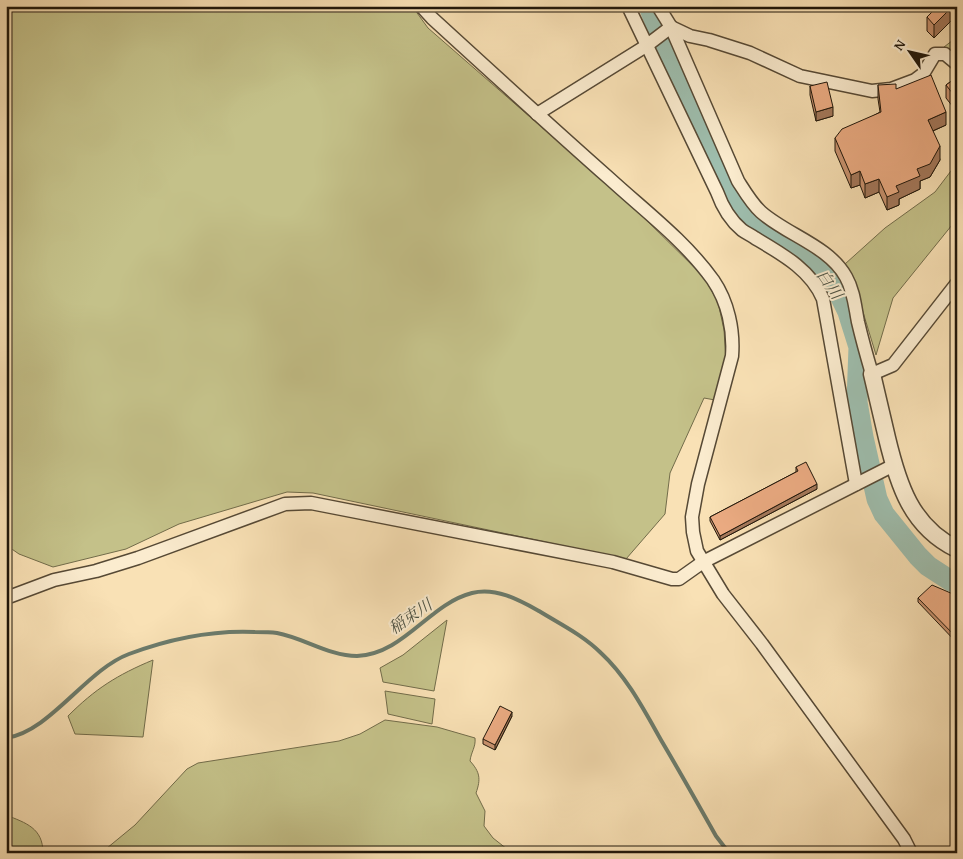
<svg xmlns="http://www.w3.org/2000/svg" width="963" height="859" viewBox="0 0 963 859" font-family="'Gentium Book Plus','Noto Serif JP',serif">
	<style>
		.green { fill: #c4c189; stroke: #726c4a }
		.lines { fill: none; stroke-linecap: round; stroke-linejoin: round }
		.stream { stroke: #6b7b6c; stroke-width: 4 }
		.river { stroke: #9ebeae; stroke-width: 21 }
		.minor-casing { stroke: #564935; stroke-width: 15 }
		.tertiary-casing { stroke: #564935; stroke-width: 19 }
		.minor { stroke: #fbeccf; stroke-width: 12 }
		.tertiary { stroke: #fbeccf; stroke-width: 16 }
		.wall { fill: #ca9370; stroke: #1f160a }
		.shaded-wall { fill: #a4785b; stroke: #1f160a }
		.building { fill: #ebab82; stroke: #1f160a }
		.labels { text-anchor: middle; stroke-width: 4; stroke-linejoin: round; paint-order: stroke }
		.water-label { font-size: 16px; font-style: italic; fill: #4b5143; stroke: #fbeccf }
	</style>
	<rect width="100%" height="100%" fill="#f9e1b5"/>
	<filter id="stains"><feTurbulence type="fractalNoise" baseFrequency=".004" numOctaves="4"/><feColorMatrix values="0 0 0 0 .2 0 0 0 0 .09 0 0 0 0 .02 0 0 0 .5 -.17"/></filter>
	<radialGradient id="worn" r=".72"><stop offset=".6" stop-color="#630" stop-opacity="0"/><stop offset="1" stop-color="#630" stop-opacity=".3"/></radialGradient>
	<g class="green">
		<polygon points="6,6 412,6 428,28 631,205 704,277 718,302 724,330 726,362 715,400 704,398 670,473 665,514 626,559 313,493 287,492 179,524 126,549 53,567 19,554 6,545"/>
		<polygon points="957,37 957,57 944,47"/>
		<polygon points="957,163 957,228 952,225 893,298 876,355 853,279 845,264 885,228 935,192"/>
		<polygon points="447,620 434,691 383,682 380,668 403,655"/>
		<path d="M153,660L143,737L75,734L68,716C95,689 117,675 153,660Z"/>
		<polygon points="385,691 435,699 432,724 388,714"/>
		<path d="M385,720L437,727L475,738C476,747 471,752 470,761C480,772 481,779 476,793L485,811L484,826L493,838L512,853H101L135,825L187,769L198,763L339,741L360,734Z"/>
		<path d="M6,815C26,823 43,828 43,853H6Z"/>
	</g>
	<g class="lines">
		<g class="stream">
			<path d="M6,738C50,732 86,670 129,654C169,639 212,630 255,632C262,632 270,632 277,633C304,638 329,656 357,656C404,654 429,604 472,593C496,587 519,600 539,611C560,624 583,635 601,653C627,677 644,710 661,740C680,772 698,804 716,836L726,849L733,853"/>
			<polyline points="816,853 854,851 873,853"/>
		</g>
		<polyline class="river" points="649,6 664,46 725,179 734,205 751,222 796,253 816,264 833,281 848,312 859,347 857,402 863,437 877,499 884,514 918,556 928,566 951,581 957,583"/>
		<g class="minor-casing">
			<g id="minor">
				<path d="M421,6L432,18C491,72 550,126 610,179C645,211 685,241 713,280C728,302 734,330 732,356L698,484L692,517L693,532L697,551L723,594L762,644L904,839L911,853"/>
				<path d="M628,6L717,192C722,206 730,220 742,230C746,233 751,235 755,238C782,254 811,270 823,299L856,484"/>
				<path d="M658,6L671,27L738,181C745,192 752,204 761,212C787,235 829,246 846,277C854,291 855,307 858,322C862,339 867,357 872,374L893,365L957,283"/>
				<polyline points="671,27 690,36 709,40 750,53 800,76 872,91 891,89 915,80 923,74 935,54 945,54 957,64"/>
				<polyline points="537,114 646,46 671,27"/>
				<polyline points="6,598 54,580 96,571 138,558 285,504 311,503 613,562 672,579 679,579 703,562 894,465"/>
			</g>
		</g>
		<g class="tertiary-casing">
			<path id="tertiary" d="M872,374C877,396 882,417 887,438C898,484 911,527 957,549"/>
		</g>
		<use href="#minor" class="minor"/>
		<use href="#tertiary" class="tertiary"/>
	</g>
	<g class="wall">
		<polygon points="938,6 934,38 927,31 927,17"/>
		<polygon points="957,77 957,112 946,98 946,85"/>
		<polygon points="878,85 896,89 946,125 933,131 940,160 930,177 920,181 920,189 899,199 899,205 887,210 879,192 865,198 860,185 851,188 835,151 835,138 880,112 878,99"/>
		<polygon points="810,86 833,116 816,121 810,95"/>
		<polygon points="796,467 817,489 720,540 710,521 710,517 796,472"/>
		<polygon points="918,598 957,599 957,643 918,602"/>
		<polygon points="512,716 495,750 483,744 483,739"/>
	</g>
	<g class="shaded-wall">
		<polygon points="953,6 957,6 957,15 934,38 934,25"/>
		<polygon points="833,107 833,116 816,121 816,112"/>
		<polygon points="946,112 946,125 928,133 928,120"/>
		<polygon points="940,146 940,160 930,177 920,181 920,189 899,199 899,205 887,210 887,197 896,186 917,169"/>
		<polygon points="860,171 860,185 851,188 851,175"/>
		<polygon points="879,179 879,192 865,198 865,184"/>
		<polygon points="817,484 817,489 720,540 720,536"/>
		<polygon points="512,712 512,716 495,750 495,745"/>
	</g>
	<g class="building">
		<polygon points="938,6 953,6 934,25 927,17"/>
		<polygon points="931,75 946,112 928,120 940,146 930,164 917,169 920,176 896,186 899,192 887,197 879,179 865,184 860,171 851,175 835,138 842,129 881,112 878,85 896,84 896,89"/>
		<polygon points="957,77 957,99 946,85"/>
		<polygon points="827,82 833,107 816,112 810,86"/>
		<polygon points="806,462 817,484 720,536 710,517 798,471 796,467"/>
		<polygon points="932,585 953,594 957,599 957,638 918,598"/>
		<polygon points="500,706 512,712 495,745 483,739"/>
	</g>
	<g class="labels">
		<g class="water-label">
			<text transform="translate(830 284) rotate(55)" y="6">白川</text>
			<text transform="translate(410 616) rotate(-34)" y="6">稲束川</text>
		</g>
	</g>
	<rect width="963" height="859" fill="none" stroke="#f9e1b5" stroke-width="25"/>
	<rect x="8" y="8" width="948" height="844" fill="none" stroke="#1f160a" stroke-width="2.5"/>
	<rect x="12" y="12" width="938" height="834" fill="none" stroke="#1f160a"/>
	<g transform="translate(910 52) rotate(304)" stroke="#fbeccf" stroke-width="4" paint-order="stroke">
	<path d="M0-4L9 19L0 12L-9 19Z" fill="#1f160a"/>
	<text y="-8" font-size="14" font-weight="bold" text-anchor="middle" fill="#1f160a">N</text>
	</g>
	<rect width="100%" height="100%" filter="url(#stains)"/>
	<rect width="100%" height="100%" fill="url(#worn)"/>
</svg>
